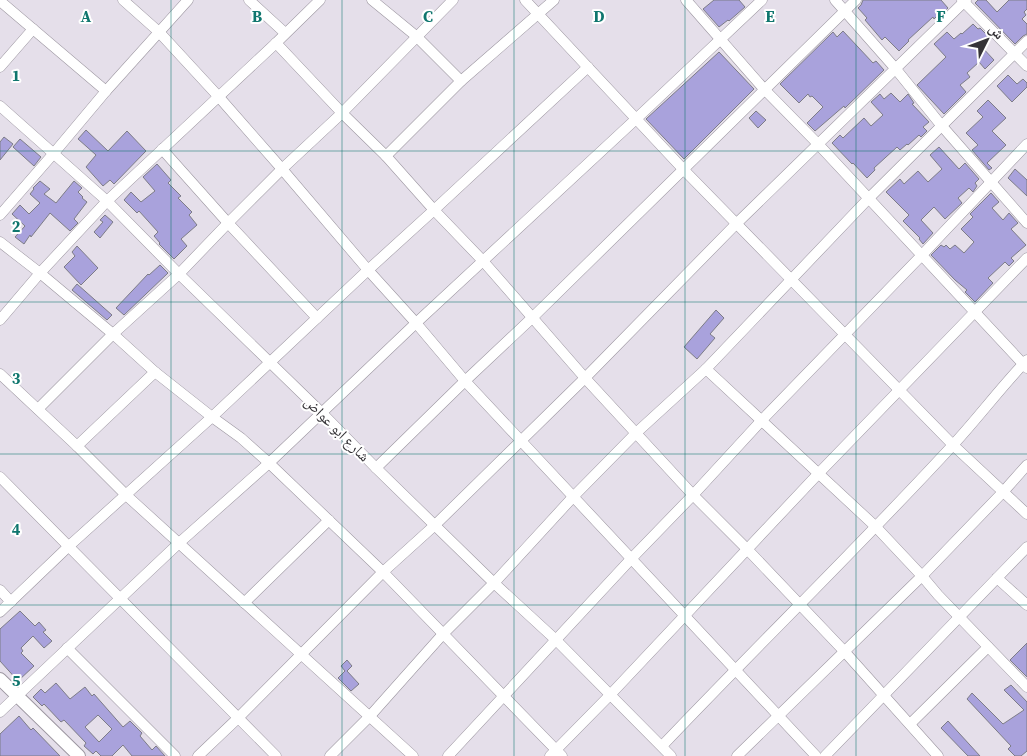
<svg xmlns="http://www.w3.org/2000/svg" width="1027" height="756" viewBox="0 0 1027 756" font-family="'Source Serif 4','Noto Naskh Arabic',serif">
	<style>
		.building { fill: #a9a2dc; stroke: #7d7c87; fill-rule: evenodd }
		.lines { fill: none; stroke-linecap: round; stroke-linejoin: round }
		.minor-casing { stroke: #9c96a0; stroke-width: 11 }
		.tertiary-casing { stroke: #9c96a0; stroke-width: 14 }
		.minor { stroke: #fff; stroke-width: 10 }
		.tertiary { stroke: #fff; stroke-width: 12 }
		.grid { fill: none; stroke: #0f766e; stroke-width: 1; stroke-opacity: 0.55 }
		.labels { text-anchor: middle; stroke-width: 4; stroke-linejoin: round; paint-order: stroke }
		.street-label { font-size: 15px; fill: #353337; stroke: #fff }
		.grid-label { font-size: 16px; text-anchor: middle; font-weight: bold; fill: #0f766e; stroke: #fff; stroke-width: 4; stroke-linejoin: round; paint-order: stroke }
	</style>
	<rect width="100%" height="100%" fill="#e5dfea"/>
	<g class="building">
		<polygon points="714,0 739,0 745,7 729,21 728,20 719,27 703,9"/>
		<polygon points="863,0 941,0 948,8 941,15 939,14 934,19 933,17 908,40 909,41 899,51 885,37 882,40 865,20 867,18 858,8 861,5"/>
		<polygon points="978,0 986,0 997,12 1009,0 1027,0 1027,9 1024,12 1026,15 1022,19 1027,24 1027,34 1023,36 1015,44 975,3"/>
		<polygon points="973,24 978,29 980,28 988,36 979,44 994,60 985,69 979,62 967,73 970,77 960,85 966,92 944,114 917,85 946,57 934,44 947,32 954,39 961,33 962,34"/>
		<polygon points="843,31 873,63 876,61 884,70 845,108 844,106 815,131 807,123 823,107 812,96 810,97 808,94 799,103 780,84 833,32 837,37"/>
		<polygon points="719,52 754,89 684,159 646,119"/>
		<polygon points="1008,75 1017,84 1023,79 1027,83 1027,87 1012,102 997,86"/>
		<polygon points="891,93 900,102 908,94 914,103 912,104 929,122 923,127 927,131 921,137 919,135 908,145 907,144 900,150 897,147 874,168 875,170 867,178 853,163 852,164 832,143 840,135 843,138 864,118 871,126 883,115 871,102 880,94 884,99"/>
		<polygon points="988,100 1006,118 992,131 1006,145 987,163 992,168 989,170 972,150 978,145 966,133 983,117 977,111"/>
		<polygon points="756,111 766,120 758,128 749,118"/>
		<polygon points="86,130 108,151 127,131 146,151 114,184 110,180 103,186 86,167 96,155 78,139"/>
		<polygon points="4,137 13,144 0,160 0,142"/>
		<polygon points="20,139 41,157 34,166 13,147"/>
		<polygon points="939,147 959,169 965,163 979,179 975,183 977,186 973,192 969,188 958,198 962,203 945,219 934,207 921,220 933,233 923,244 919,239 920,238 903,221 909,215 886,192 900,179 904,184 918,171 928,182 942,169 930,155"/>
		<polygon points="157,164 171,180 168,183 181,196 178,198 192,212 189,215 197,225 181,239 187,246 174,259 159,244 160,243 154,236 158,232 139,211 137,213 124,200 131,192 141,202 155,191 143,177"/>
		<polygon points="1015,169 1027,180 1027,196 1008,178"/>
		<polygon points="40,181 50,189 44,194 56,203 74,181 82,188 78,192 83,197 82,198 87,202 74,219 78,223 70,231 50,213 31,237 30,235 24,244 15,237 25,226 12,214 20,205 29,214 40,203 30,194 34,189 33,188"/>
		<polygon points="991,193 999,202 992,208 1003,220 1009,213 1018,223 1011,229 1026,245 1011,258 1014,261 1009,266 1005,262 988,278 993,283 975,302 965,292 967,290 955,280 931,255 941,245 944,247 946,245 950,249 955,245 964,253 974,242 961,229 973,217 970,214"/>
		<polygon points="105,215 113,222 100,238 94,232 103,222 100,220"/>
		<polygon points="77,246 98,268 81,285 64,267 75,256 72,252"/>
		<polygon points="160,265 168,273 124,315 116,308 148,274 149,275"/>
		<polygon points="77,284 112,315 107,320 72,290"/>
		<polygon points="716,310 724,318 710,334 715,338 697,359 684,347"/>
		<polygon points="20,611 35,626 39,622 46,630 43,632 52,641 44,648 33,636 21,648 23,651 21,653 34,666 18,681 0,661 0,629"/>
		<polygon points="1027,643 1027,677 1010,660"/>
		<polygon points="347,660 352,666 347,671 359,684 351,691 338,678 345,671 341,666"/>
		<path d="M56,683L70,699L85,687L92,696L94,694L123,727L130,721L142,733L140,736L152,750L156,746L165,756H132L123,745L112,756H101L96,751L93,754L84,746L86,743L64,720L61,722L44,704L42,706L33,697L41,689L45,693ZM98,715L112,729L99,742L85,727Z"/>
		<polygon points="1011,685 1027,702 1027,751 1021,756 1015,756 1008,749 1011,746 967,699 972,693 1003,724 1024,710 1004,690"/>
		<polygon points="19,716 31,730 33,728 60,756 0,756 0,734"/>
		<polygon points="948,721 980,756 968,756 941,728"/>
	</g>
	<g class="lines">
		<g class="minor-casing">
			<g id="minor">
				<polyline points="123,0 159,32 218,96 282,169 368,270 416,323 465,381 816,756"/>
				<polyline points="249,0 285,33"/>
				<polyline points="372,0 416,36 461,81"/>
				<polyline points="525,0 683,169 953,445 1027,514"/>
				<polyline points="686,0 764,89 818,144 1027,368"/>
				<polyline points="835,0 895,68 941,125 1027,223"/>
				<polyline points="962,0 1027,66"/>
				<polyline points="0,1 106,91"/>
				<polyline points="276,43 342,113 386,156 434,210 483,261 585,378 693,495 747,549 844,651 938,756"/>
				<polyline points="0,67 33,29"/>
				<polyline points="0,106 107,201 179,274 321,412 376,468 494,583 556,640 671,756"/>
				<polyline points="162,149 228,223 317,318"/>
				<polyline points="386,156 461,81 554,0"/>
				<polyline points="0,215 54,153 106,91 188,0"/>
				<polyline points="0,242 40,273 113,334 155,372 212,417 241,438 269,463 383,572 562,756"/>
				<polyline points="0,320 40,273 107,201 276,43 320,0"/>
				<polyline points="706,369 875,526 922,576 938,595 1027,687"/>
				<polyline points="0,374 77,446 126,495 413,756"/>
				<polyline points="38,409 113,334 179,274 228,223 282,169 342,113 453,0"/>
				<polyline points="77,446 155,372"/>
				<polyline points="376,468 465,381 533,317 856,0"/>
				<polyline points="0,477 276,756"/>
				<polyline points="997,578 1027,605"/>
				<polyline points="0,590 11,602"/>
				<polyline points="244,603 329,520"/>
				<polyline points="0,612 69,546 212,417 368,270 434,210 588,67"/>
				<polyline points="67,648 175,756"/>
				<polyline points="0,712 179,543 269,463 416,323 636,119 762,0"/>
				<polyline points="910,724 988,647"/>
				<path d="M662,746C758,645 858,548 952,446C978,418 1001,387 1027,360"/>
				<polyline points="198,756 238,718 383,572 435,525 585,378 737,223 966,0"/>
				<polyline points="330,756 370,716 443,634 494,583 573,497 636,433 706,369 869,198 1027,41"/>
				<polyline points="448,756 631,559 693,495 762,420 922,255 1027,144"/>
				<polyline points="550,756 610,695 818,474 1027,258"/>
				<polyline points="737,756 922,576 1003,492 1027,465"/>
				<polyline points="825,756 1027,547"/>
			</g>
		</g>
		<g class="tertiary-casing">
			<polyline id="tertiary" points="0,679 79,756"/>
		</g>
		<use href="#minor" class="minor"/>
		<use href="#tertiary" class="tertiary"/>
	</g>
	<path class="grid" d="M171,0V756M342,0V756M514,0V756M685,0V756M856,0V756M0,151H1027M0,302H1027M0,454H1027M0,605H1027"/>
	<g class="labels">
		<g class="street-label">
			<text transform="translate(337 429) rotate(45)" y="5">شارع ابو عواض</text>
		</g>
	</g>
	<g class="grid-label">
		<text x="86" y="22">A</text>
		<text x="257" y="22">B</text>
		<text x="428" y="22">C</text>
		<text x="599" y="22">D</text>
		<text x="770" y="22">E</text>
		<text x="941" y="22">F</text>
		<text x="16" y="81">1</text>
		<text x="16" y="232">2</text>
		<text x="16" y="384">3</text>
		<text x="16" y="535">4</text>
		<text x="16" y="686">5</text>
	</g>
	<g transform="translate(987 40) rotate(48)" stroke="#ffffff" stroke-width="4" paint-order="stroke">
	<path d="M0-4L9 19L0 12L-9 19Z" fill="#353337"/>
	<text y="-8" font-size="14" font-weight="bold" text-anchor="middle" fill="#353337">ش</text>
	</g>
</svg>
